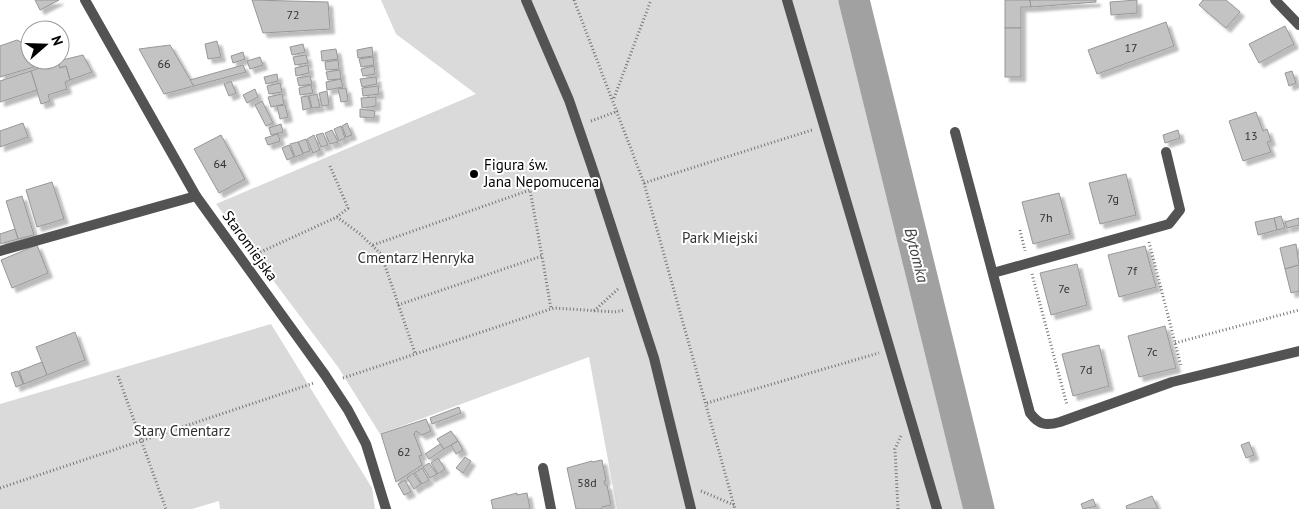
<svg xmlns="http://www.w3.org/2000/svg" width="1299" height="509" viewBox="0 0 1299 509" font-family="'PT Sans',sans-serif">
	<style>
		.green { fill: #dadada }
		.lines { fill: none; stroke-linecap: round; stroke-linejoin: round }
		.river { stroke: #a1a1a1; stroke-width: 31 }
		.building { fill: #c3c3c3; stroke: #979797; filter: url(#shadow) }
		.path { stroke: #757575; stroke-width: 3; stroke-dasharray: 1 2.5; stroke-linecap: butt }
		.service { stroke: #535353; stroke-width: 10 }
		.minor { stroke: #535353; stroke-width: 10 }
		.poi-dot { fill: #000; stroke: #fff; stroke-width: 2 }
		.labels { text-anchor: middle; stroke-width: 4; stroke-linejoin: round; paint-order: stroke }
		.number-label { font-size: 12px; fill: #313131 }
		.poi-label { font-size: 15px; fill: #000; stroke: #fff; text-anchor: start }
		.park-label { font-size: 15px; fill: #313131; stroke: #fff }
		.street-label { font-size: 15px; fill: #000; stroke: #fff }
		.water-label { font-size: 16px; font-style: italic; fill: #424242; stroke: #fff }
	</style>
	<defs>
		<filter id="shadow"><feDropShadow dx="4.5" dy="4.5" stdDeviation="1" flood-color="#0004"/></filter>
	</defs>
	<rect width="100%" height="100%" fill="#fff"/>
	<g class="green">
		<polygon points="381,0 843,0 968,509 617,509 589,357 380,434 338,367 216,204 476,94 396,34"/>
		<polygon points="271,324 372,488 375,509 220,509 219,501 192,509 0,509 0,404"/>
	</g>
	<g class="lines">
		<polyline class="river" points="854,0 979,509"/>
	</g>
	<g class="building">
		<polygon points="35,0 59,0 40,10"/>
		<polygon points="252,0 328,2 330,29 263,33"/>
		<polygon points="1005,0 1030,0 1031,7 1021,7 1021,28 1005,28"/>
		<polygon points="1030,0 1096,0 1096,2 1031,7"/>
		<polygon points="1137,0 1137,13 1111,15 1110,2"/>
		<polygon points="1203,0 1226,0 1240,12 1226,28 1199,5"/>
		<polygon points="1166,22 1174,46 1097,74 1088,50"/>
		<polygon points="1285,26 1294,44 1259,63 1249,44"/>
		<rect x="1005" y="28" width="16" height="49"/>
		<polygon points="17,40 30,46 30,60 42,60 44,64 0,77 0,46"/>
		<polygon points="217,41 221,57 208,59 205,44"/>
		<polygon points="303,44 305,52 292,55 290,47"/>
		<polygon points="170,45 194,86 164,94 139,49"/>
		<polygon points="372,47 373,56 358,58 357,50"/>
		<polygon points="336,49 338,59 322,61 321,51"/>
		<polygon points="243,52 245,59 233,63 231,56"/>
		<polygon points="83,55 92,72 70,80 66,66 60,68 58,61"/>
		<polygon points="306,55 308,63 295,65 293,57"/>
		<polygon points="260,57 263,65 250,69 247,61"/>
		<polygon points="373,57 374,65 361,67 359,59"/>
		<polygon points="338,60 339,69 326,70 325,62"/>
		<polygon points="58,61 60,68 66,66 70,80 65,82 67,89 48,95 50,101 41,104 31,71"/>
		<polygon points="243,65 246,72 194,86 190,80"/>
		<polygon points="308,65 309,73 296,76 295,68"/>
		<polygon points="374,66 375,74 363,76 361,69"/>
		<polygon points="340,70 341,79 328,80 326,72"/>
		<polygon points="31,71 37,90 0,102 0,81"/>
		<polygon points="1292,71 1296,83 1289,86 1285,73"/>
		<polygon points="277,74 278,81 266,84 264,77"/>
		<polygon points="310,76 312,84 299,86 297,78"/>
		<polygon points="376,77 377,84 362,87 360,79"/>
		<polygon points="341,79 343,87 327,90 326,82"/>
		<polygon points="231,81 236,93 229,96 224,84"/>
		<polygon points="280,83 282,92 269,94 267,86"/>
		<polygon points="311,85 313,93 300,95 299,88"/>
		<polygon points="378,86 379,94 363,96 362,88"/>
		<polygon points="346,88 348,101 341,102 338,89"/>
		<polygon points="255,89 258,97 247,103 243,95"/>
		<polygon points="327,91 329,105 322,106 319,93"/>
		<polygon points="282,94 284,104 271,107 268,97"/>
		<polygon points="317,94 320,107 312,108 309,96"/>
		<polygon points="308,96 311,108 303,110 301,97"/>
		<polygon points="376,97 376,106 362,108 361,98"/>
		<polygon points="262,101 273,123 266,126 255,105"/>
		<polygon points="285,105 288,117 280,119 277,106"/>
		<polygon points="360,109 375,111 374,118 360,117"/>
		<polygon points="1256,112 1263,131 1267,129 1271,141 1267,142 1271,152 1243,161 1229,121"/>
		<polygon points="23,123 28,137 0,147 0,131"/>
		<polygon points="347,123 352,135 346,137 342,126"/>
		<polygon points="281,124 283,132 271,135 269,128"/>
		<polygon points="341,126 345,138 339,141 334,129"/>
		<polygon points="332,130 338,142 330,144 325,133"/>
		<polygon points="1178,130 1180,138 1165,143 1163,135"/>
		<polygon points="323,133 328,145 321,147 316,135"/>
		<polygon points="278,134 280,141 268,145 265,138"/>
		<polygon points="221,135 245,179 219,193 194,149"/>
		<polygon points="314,135 320,150 313,153 307,139"/>
		<polygon points="306,139 310,151 303,153 298,142"/>
		<polygon points="298,142 303,154 295,157 290,144"/>
		<polygon points="289,145 294,157 287,160 282,148"/>
		<polygon points="1126,174 1136,215 1100,224 1089,183"/>
		<polygon points="52,182 64,219 37,227 26,190"/>
		<polygon points="1059,193 1070,234 1033,244 1022,202"/>
		<polygon points="22,196 34,235 18,239 6,201"/>
		<polygon points="1281,216 1285,228 1277,230 1274,218"/>
		<polygon points="1274,218 1277,230 1258,235 1255,222"/>
		<polygon points="1299,218 1299,225 1287,228 1285,222"/>
		<polygon points="15,229 18,239 0,244 0,234"/>
		<polygon points="1296,244 1299,265 1285,269 1280,248"/>
		<polygon points="37,245 48,273 12,288 1,260"/>
		<polygon points="1145,246 1156,287 1119,297 1108,255"/>
		<polygon points="1077,264 1087,305 1051,315 1040,273"/>
		<polygon points="1299,265 1299,291 1291,293 1285,269"/>
		<polygon points="1165,326 1176,368 1139,377 1128,336"/>
		<polygon points="75,332 85,360 47,375 36,347"/>
		<polygon points="1099,345 1109,386 1073,396 1062,354"/>
		<polygon points="42,362 47,375 24,384 19,371"/>
		<polygon points="18,371 23,384 16,387 11,373"/>
		<polygon points="459,407 461,413 432,424 430,418"/>
		<polygon points="426,419 431,431 422,435 416,431 414,434 422,455 419,456 422,465 396,482 381,434"/>
		<polygon points="451,431 458,441 444,449 437,439"/>
		<polygon points="458,441 463,450 456,454 451,445"/>
		<polygon points="1249,442 1254,455 1246,458 1241,445"/>
		<polygon points="440,444 444,449 429,459 425,454"/>
		<polygon points="465,457 471,461 463,473 456,468"/>
		<polygon points="438,458 445,469 438,474 431,463"/>
		<polygon points="602,460 606,480 604,481 605,485 607,485 611,505 602,507 602,509 576,509 567,468 592,461 592,462"/>
		<polygon points="429,463 437,474 430,478 423,467"/>
		<polygon points="422,468 429,480 422,484 415,473"/>
		<polygon points="413,473 421,484 414,489 407,478"/>
		<polygon points="405,480 411,492 404,495 398,484"/>
		<polygon points="517,493 517,495 527,493 530,509 493,509 491,500"/>
		<polygon points="1152,496 1158,509 1127,509 1126,506"/>
		<polygon points="1093,499 1096,506 1083,509 1081,504"/>
	</g>
	<g class="lines">
		<g class="path">
			<polyline points="574,0 644,183 735,509"/>
			<polyline points="614,98 651,0"/>
			<polyline points="591,121 618,111"/>
			<polyline points="330,166 348,208 337,217"/>
			<polyline points="644,183 812,130"/>
			<polyline points="1020,230 1025,251"/>
			<polyline points="1149,242 1181,366"/>
			<polyline points="373,245 530,190 542,256"/>
			<polyline points="254,255 337,217 360,234 381,254 415,353"/>
			<polyline points="1032,274 1067,405"/>
			<polyline points="398,305 542,256 551,309"/>
			<polyline points="594,311 619,288"/>
			<polyline points="1175,343 1299,310"/>
			<polyline points="118,376 166,509"/>
			<polyline points="343,378 554,308 615,312 625,310"/>
			<polyline points="707,403 879,353"/>
			<polyline points="0,488 314,383"/>
			<polyline points="701,491 734,505"/>
			<polyline points="898,509 895,449 901,436"/>
		</g>
		<g class="service">
			<polyline points="526,0 569,100 592,167 654,358 691,509"/>
			<polyline points="787,0 937,509"/>
			<path d="M955,132L1030,413C1039,425 1046,426 1060,422L1172,382L1299,351"/>
			<polyline points="0,251 196,196"/>
			<polyline points="993,273 1169,224 1180,210 1166,152"/>
			<polyline points="543,468 551,509"/>
		</g>
		<g class="minor">
			<polyline points="85,0 196,196 325,375 348,410 366,444 386,509"/>
			<polyline points="1275,0 1299,25"/>
		</g>
	</g>
	<circle class="poi-dot" cx="474" cy="174" r="5"/>
	<g class="labels">
		<g class="number-label">
			<text x="293" y="19">72</text>
			<text x="1131" y="52">17</text>
			<text x="164" y="68">66</text>
			<text x="1251" y="140">13</text>
			<text x="220" y="168">64</text>
			<text x="1113" y="203">7g</text>
			<text x="1046" y="222">7h</text>
			<text x="1132" y="275">7f</text>
			<text x="1064" y="293">7e</text>
			<text x="1152" y="356">7c</text>
			<text x="1086" y="374">7d</text>
			<text x="404" y="456">62</text>
			<text x="587" y="487">58d</text>
		</g>
		<g class="poi-label">
			<text x="484" y="170">Figura św.<tspan x="484" dy="17">Jana Nepomucena</tspan></text>
		</g>
		<g class="park-label">
			<text x="720" y="243">Park Miejski</text>
			<text x="416" y="263">Cmentarz Henryka</text>
			<text x="182" y="436">Stary Cmentarz</text>
		</g>
		<g class="street-label">
			<text transform="translate(250 246) rotate(54)" y="5">Staromiejska</text>
		</g>
		<g class="water-label">
			<text transform="translate(917 255) rotate(76)" y="6">Bytomka</text>
		</g>
	</g>
	<g transform="translate(45 45) rotate(70)"><circle r="24" fill="#ffffff" stroke="#999999"/>
	<path d="M0-4L9 19L0 12L-9 19Z" fill="#000000"/>
	<text y="-8" font-size="14" font-weight="bold" text-anchor="middle" fill="#000000">N</text>
	</g>
</svg>
